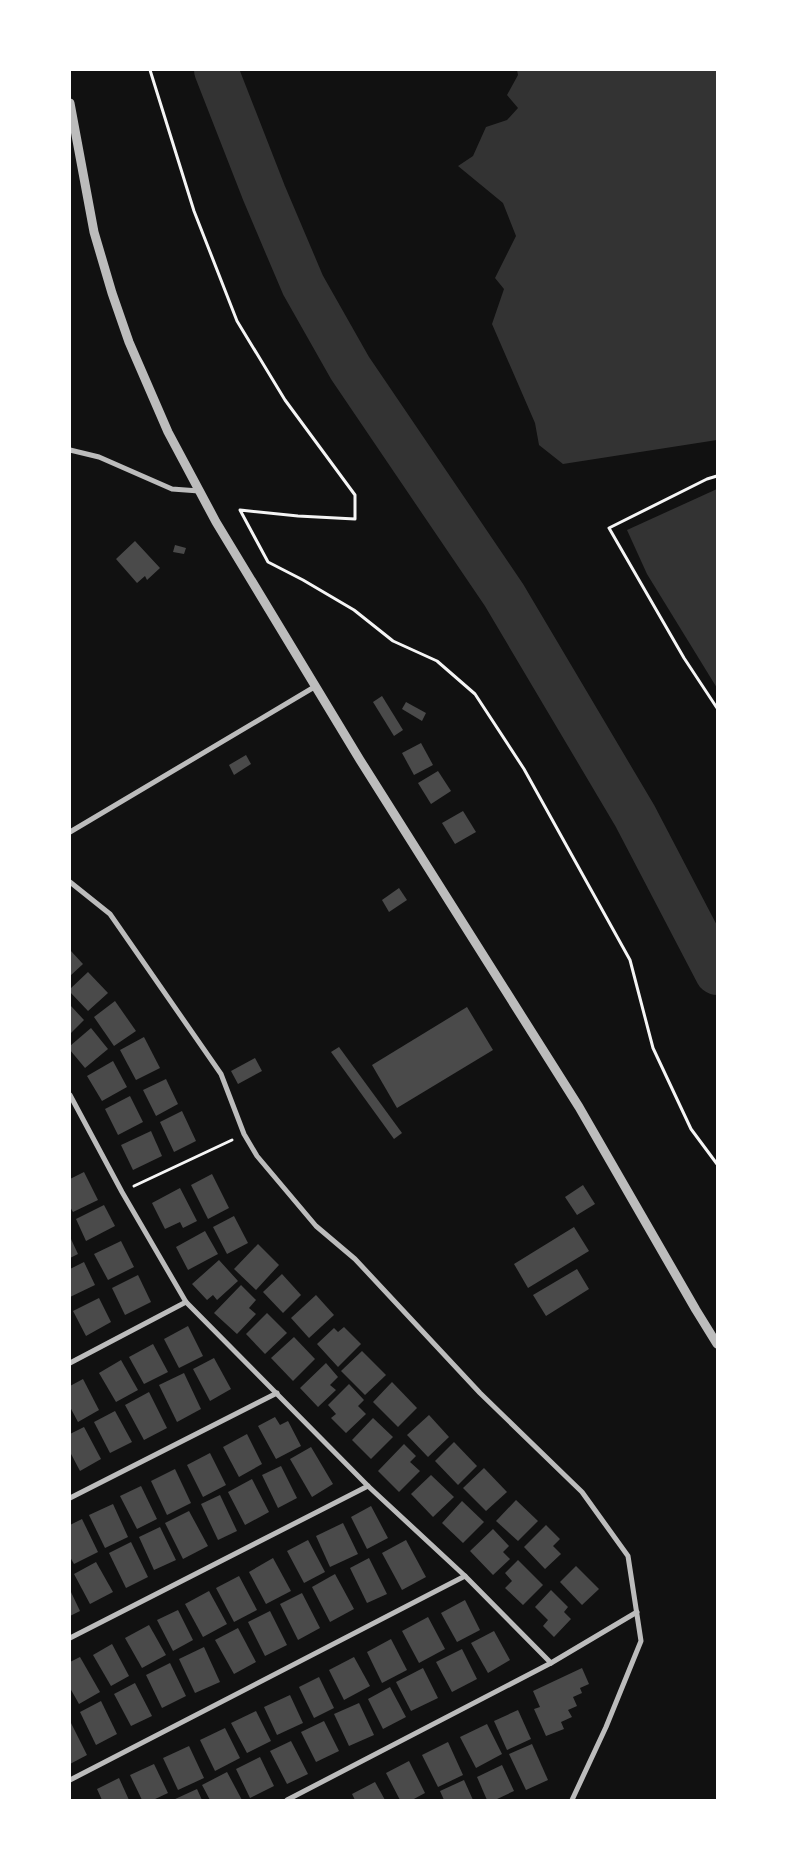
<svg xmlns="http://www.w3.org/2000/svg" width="787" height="1870" viewBox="0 0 787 1870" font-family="Manrope,sans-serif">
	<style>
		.water { fill: #333 }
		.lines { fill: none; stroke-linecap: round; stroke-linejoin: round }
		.river { stroke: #333; stroke-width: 44 }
		.building { fill: #4a4a4a }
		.path { stroke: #f5f5f5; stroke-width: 3 }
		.minor { stroke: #bcbcbc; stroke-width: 5 }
		.tertiary { stroke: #bcbcbc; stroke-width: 9 }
	</style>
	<rect width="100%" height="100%" fill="#111"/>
	<g class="water">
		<polygon points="517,70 717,70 717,440 563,464 539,445 535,423 492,324 504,289 495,278 516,236 503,203 458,166 473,156 486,127 507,120 518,108 507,95 518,75"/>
		<polygon points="717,489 717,688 647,574 627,530"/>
	</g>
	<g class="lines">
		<polyline class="river" points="216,70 264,193 303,285 350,368 504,595 635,816 717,973"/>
	</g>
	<g class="building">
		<polygon points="135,541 160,568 147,580 145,576 137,583 116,559"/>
		<polygon points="175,545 186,548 184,554 173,552"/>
		<polygon points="382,696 403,730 394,736 373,702"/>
		<polygon points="406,702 426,713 422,721 402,709"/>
		<polygon points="421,743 433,765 414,775 402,753"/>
		<polygon points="246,755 251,764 234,775 229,765"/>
		<polygon points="438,771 451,791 431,804 418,783"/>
		<polygon points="463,811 476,832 455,844 442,823"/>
		<polygon points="399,888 407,900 389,912 382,900"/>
		<polygon points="70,950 83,964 70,976"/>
		<polygon points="88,972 108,993 88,1011 70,992 70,989"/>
		<polygon points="115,1001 136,1031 114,1046 94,1017"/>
		<polygon points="70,1005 84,1020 70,1034"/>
		<polygon points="467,1007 493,1050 397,1108 372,1065"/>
		<polygon points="91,1028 108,1049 85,1068 70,1050 70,1046"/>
		<polygon points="144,1037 160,1068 136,1080 120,1050"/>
		<polygon points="339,1047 402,1133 394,1139 331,1052"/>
		<polygon points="255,1058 262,1071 238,1084 231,1071"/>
		<polygon points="113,1061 127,1087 102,1101 87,1076"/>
		<polygon points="166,1079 178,1104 156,1116 143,1090"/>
		<polygon points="130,1096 143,1122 118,1135 105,1109"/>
		<polygon points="182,1111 196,1141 174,1152 160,1122"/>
		<polygon points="151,1131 162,1156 133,1170 121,1145"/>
		<polygon points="84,1172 98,1200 73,1212 70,1207 70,1179"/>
		<polygon points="212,1174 229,1208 208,1219 191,1185"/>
		<polygon points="583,1185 595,1204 577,1215 565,1197"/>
		<polygon points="180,1188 197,1221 183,1228 180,1222 165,1229 152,1203"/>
		<polygon points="104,1205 115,1226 86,1241 76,1219"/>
		<polygon points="234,1216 248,1243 227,1254 213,1227"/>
		<polygon points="574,1227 589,1251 528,1288 514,1264"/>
		<polygon points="205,1231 218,1254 188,1270 176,1247"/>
		<polygon points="70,1237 78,1254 70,1258"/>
		<polygon points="121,1241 134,1267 108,1280 94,1254"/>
		<polygon points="258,1244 279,1265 256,1290 234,1269"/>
		<polygon points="219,1260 238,1281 217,1300 213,1295 207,1300 192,1284"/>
		<polygon points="84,1262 95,1285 70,1297 70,1269"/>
		<polygon points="577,1269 589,1289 546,1316 533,1295"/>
		<polygon points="282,1274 301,1295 283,1313 263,1292"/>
		<polygon points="138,1275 151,1302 125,1315 112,1288"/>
		<polygon points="241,1285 256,1300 249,1308 256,1314 237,1334 214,1313"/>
		<polygon points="316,1295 334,1315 309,1338 291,1318"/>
		<polygon points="99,1298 111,1322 86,1336 73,1311"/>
		<polygon points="267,1313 287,1333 265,1354 246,1334"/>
		<polygon points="188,1326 203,1356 179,1368 164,1339"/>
		<polygon points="344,1327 361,1344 338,1367 317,1344 334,1328 338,1332"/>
		<polygon points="294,1337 315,1359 293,1381 271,1358"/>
		<polygon points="153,1344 168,1372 144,1384 129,1357"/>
		<polygon points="362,1351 386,1375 365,1395 341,1371"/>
		<polygon points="214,1358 231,1389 210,1401 193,1369"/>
		<polygon points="121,1360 138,1390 116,1402 99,1373"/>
		<polygon points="326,1363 338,1377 330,1385 336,1390 318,1407 300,1388"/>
		<polygon points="184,1373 201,1409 177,1422 159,1385"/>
		<polygon points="83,1379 99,1410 78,1422 70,1407 70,1386"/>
		<polygon points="392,1382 417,1408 398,1427 373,1402"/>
		<polygon points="349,1384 364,1400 358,1406 366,1414 346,1433 331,1418 336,1414 328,1405"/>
		<polygon points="149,1392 167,1428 144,1440 125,1405"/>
		<polygon points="115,1411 132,1442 110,1453 94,1422"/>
		<polygon points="429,1415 449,1437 428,1457 407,1435"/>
		<polygon points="275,1417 280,1425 288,1421 301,1446 276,1459 258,1426"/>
		<polygon points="373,1418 393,1437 371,1459 352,1440"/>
		<polygon points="84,1427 101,1459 80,1471 70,1452 70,1434"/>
		<polygon points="247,1434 262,1464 239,1477 223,1447"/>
		<polygon points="454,1442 477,1466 458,1485 435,1461"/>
		<polygon points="404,1444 416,1456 410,1462 420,1471 399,1492 378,1471"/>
		<polygon points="311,1447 333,1484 312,1497 290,1459"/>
		<polygon points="210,1453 226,1485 203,1497 187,1465"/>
		<polygon points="281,1466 297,1498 278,1508 262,1475"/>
		<polygon points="484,1468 507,1492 486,1511 463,1488"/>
		<polygon points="175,1469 191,1503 167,1515 151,1481"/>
		<polygon points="431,1475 454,1497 433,1517 411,1494"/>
		<polygon points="252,1479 269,1512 245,1525 228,1492"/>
		<polygon points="141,1486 157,1519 137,1529 120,1496"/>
		<polygon points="220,1495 237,1531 218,1540 201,1504"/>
		<polygon points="516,1500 538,1521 518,1541 496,1521"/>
		<polygon points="462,1501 484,1522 463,1543 442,1523"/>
		<polygon points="113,1504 128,1537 105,1548 89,1515"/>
		<polygon points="371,1506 388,1538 367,1549 351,1517"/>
		<polygon points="189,1511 208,1546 183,1559 165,1523"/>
		<polygon points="82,1519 98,1552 74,1564 70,1557 70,1525"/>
		<polygon points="343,1523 358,1554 330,1567 316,1536"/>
		<polygon points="546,1525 560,1539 553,1546 561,1554 545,1569 524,1547"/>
		<polygon points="160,1527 176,1560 154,1570 139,1537"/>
		<polygon points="493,1529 509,1546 503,1552 510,1559 493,1575 470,1551"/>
		<polygon points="308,1540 325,1572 304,1583 287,1551"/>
		<polygon points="406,1540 426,1577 402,1590 382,1553"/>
		<polygon points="131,1542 148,1577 126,1588 109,1553"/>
		<polygon points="273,1558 291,1591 266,1604 249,1572"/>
		<polygon points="369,1558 387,1594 367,1603 350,1568"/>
		<polygon points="518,1560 543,1585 523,1605 505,1588 512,1581 505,1573"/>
		<polygon points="96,1562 113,1592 90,1604 74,1574"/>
		<polygon points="576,1566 599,1589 582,1605 560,1582"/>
		<polygon points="335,1574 354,1609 330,1622 312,1587"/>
		<polygon points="239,1576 257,1610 234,1622 216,1588"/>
		<polygon points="70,1590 80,1611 70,1616"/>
		<polygon points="551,1590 568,1607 564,1612 571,1619 554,1637 543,1626 548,1620 535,1607"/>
		<polygon points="209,1591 227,1624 203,1637 185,1604"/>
		<polygon points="302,1593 320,1628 298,1640 280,1604"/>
		<polygon points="465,1600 480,1630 457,1642 441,1613"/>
		<polygon points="178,1610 193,1640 173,1651 157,1620"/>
		<polygon points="270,1611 287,1645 265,1656 248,1622"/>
		<polygon points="428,1617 445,1649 419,1663 402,1631"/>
		<polygon points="149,1625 166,1655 142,1668 125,1638"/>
		<polygon points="238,1628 256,1662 234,1674 215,1640"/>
		<polygon points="494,1631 510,1660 488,1673 471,1643"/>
		<polygon points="391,1639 407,1670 382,1683 367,1652"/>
		<polygon points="112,1644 129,1676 111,1686 93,1655"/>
		<polygon points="204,1647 220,1682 195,1693 179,1659"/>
		<polygon points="462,1649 477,1679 452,1692 436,1662"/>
		<polygon points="80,1657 100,1692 79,1704 70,1688 70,1662"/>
		<polygon points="354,1657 370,1686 344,1700 329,1670"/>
		<polygon points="170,1663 186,1696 162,1708 146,1675"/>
		<polygon points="423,1668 438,1698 411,1711 396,1682"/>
		<polygon points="582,1668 589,1684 580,1688 582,1693 573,1697 577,1706 568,1710 572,1717 561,1722 564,1729 546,1736 534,1709 540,1707 533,1691"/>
		<polygon points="319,1677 334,1708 314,1718 299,1687"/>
		<polygon points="135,1683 152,1716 131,1726 114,1694"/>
		<polygon points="390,1687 406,1717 383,1729 368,1699"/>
		<polygon points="290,1695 303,1723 277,1735 264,1707"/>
		<polygon points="101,1701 117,1734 96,1745 80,1712"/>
		<polygon points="359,1703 374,1735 349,1746 334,1714"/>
		<polygon points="518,1710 531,1739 507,1750 494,1721"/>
		<polygon points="256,1711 271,1741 247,1753 231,1723"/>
		<polygon points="70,1721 87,1755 70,1764"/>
		<polygon points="324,1721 339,1751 316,1762 301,1732"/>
		<polygon points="487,1724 502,1754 476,1768 460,1737"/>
		<polygon points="225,1728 240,1758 215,1771 200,1740"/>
		<polygon points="291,1741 308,1774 287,1784 270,1751"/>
		<polygon points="448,1742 463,1775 438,1787 422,1755"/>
		<polygon points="532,1744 548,1780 526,1790 509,1754"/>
		<polygon points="189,1746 204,1778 178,1790 163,1758"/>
		<polygon points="260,1757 274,1786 250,1798 236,1769"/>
		<polygon points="409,1761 425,1793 412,1800 400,1800 386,1773"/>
		<polygon points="154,1764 168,1793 153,1800 142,1800 130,1775"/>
		<polygon points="502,1765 514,1791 495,1800 487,1800 477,1777"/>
		<polygon points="227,1772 242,1800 210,1800 202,1785"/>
		<polygon points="119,1778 129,1800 102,1800 97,1789"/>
		<polygon points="464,1780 473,1800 444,1800 440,1791"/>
		<polygon points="375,1782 385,1800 355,1800 352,1794"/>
		<polygon points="197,1789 202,1800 173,1800"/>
	</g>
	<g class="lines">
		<g class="path">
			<polyline points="150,70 194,211 237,321 285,400 355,495 355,519 298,516 240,510 268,562 303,580 354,610 393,641 437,661 475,694 524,769 630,960 653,1048 691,1129 717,1164"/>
			<polyline points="717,476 707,479 609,528 684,658 717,708"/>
			<polyline points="134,1186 232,1140"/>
		</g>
		<g class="minor">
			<polyline points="70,450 99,457 172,489 199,491"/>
			<polyline points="70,832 316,686"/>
			<polyline points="70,882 110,914 221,1074 244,1134 257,1156 316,1226 355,1259 480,1393 582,1492 628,1556 641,1641 606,1727 572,1800"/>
			<polyline points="70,1095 122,1192 186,1302 368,1486 465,1576 551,1663"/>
			<polyline points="70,1363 186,1302"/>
			<polyline points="70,1498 277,1393"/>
			<polyline points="70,1638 368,1486"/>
			<polyline points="70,1780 465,1576"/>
			<polyline points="287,1800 551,1663 637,1612"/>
		</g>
		<polyline class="tertiary" points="70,103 94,232 112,293 129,342 168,432 216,522 360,760 579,1107 696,1310 717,1344"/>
	</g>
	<rect width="787" height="1870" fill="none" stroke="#ffffff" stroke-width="142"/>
</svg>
